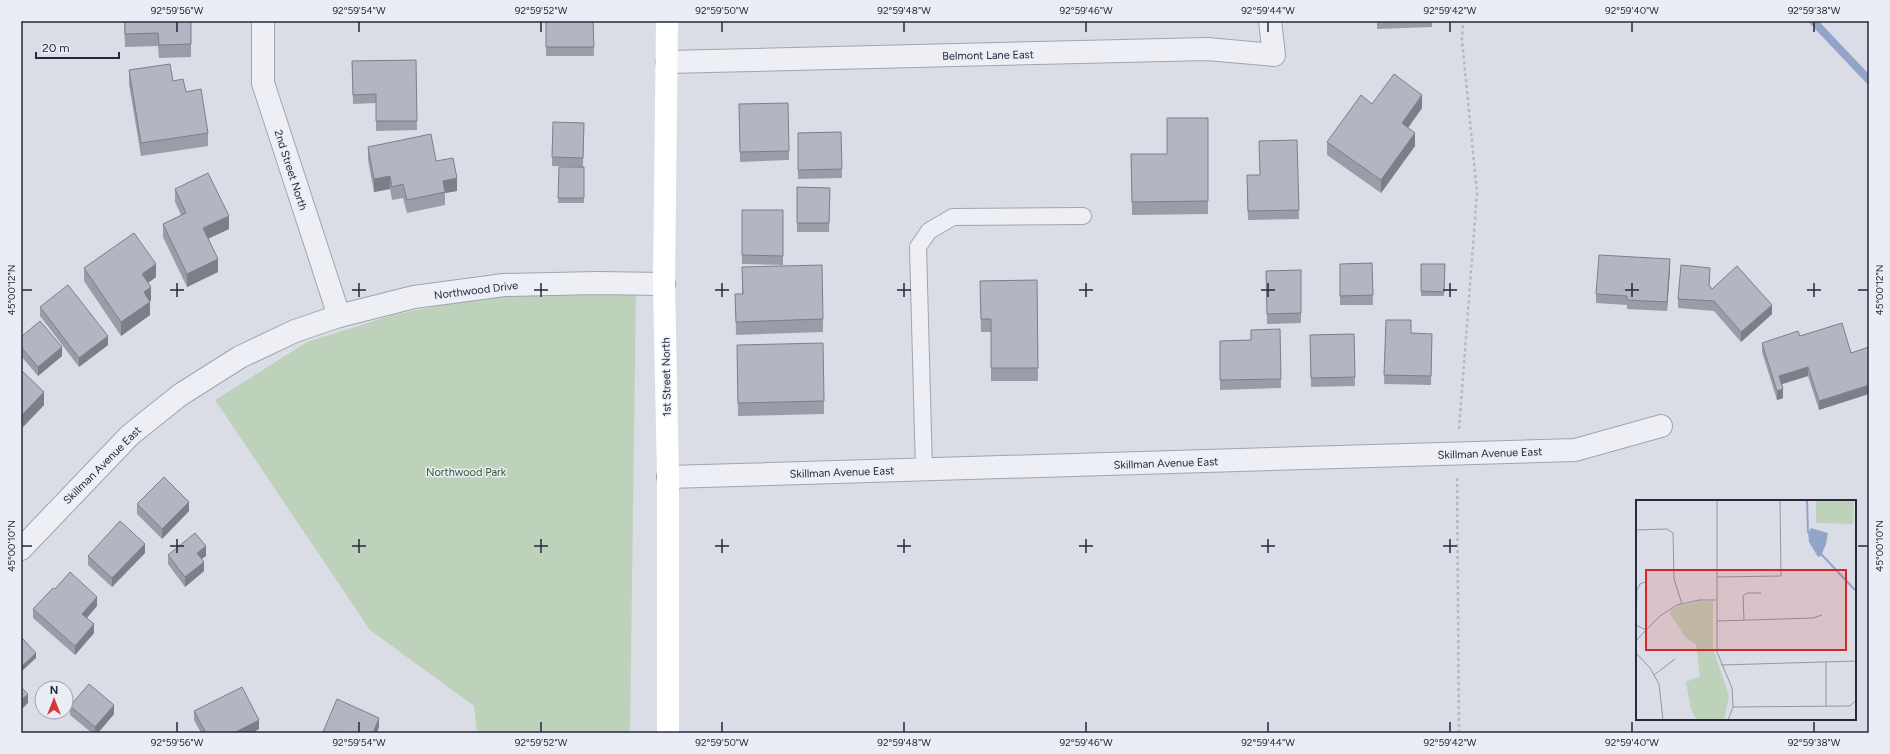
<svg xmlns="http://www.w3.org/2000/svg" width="1890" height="754" viewBox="0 0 1890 754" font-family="Figtree,sans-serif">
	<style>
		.green { fill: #bdd1bb }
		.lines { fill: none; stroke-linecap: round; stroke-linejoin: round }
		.stream { stroke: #93a4c9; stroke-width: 8 }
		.lane-casing { stroke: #a0a3b0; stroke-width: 18 }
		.street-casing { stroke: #a0a3b0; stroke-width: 24 }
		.path { stroke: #b5b8c1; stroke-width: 2.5; stroke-dasharray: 3 3; stroke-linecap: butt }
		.lane { stroke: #eeeff5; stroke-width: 16 }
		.street { stroke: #eeeff5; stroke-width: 22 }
		.secondary { stroke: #fff; stroke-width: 22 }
		.wall { fill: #999da8 }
		.shaded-wall { fill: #7d7f88 }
		.building { fill: #b2b6c3; stroke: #7d7f88 }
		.ticks { fill: none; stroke: #24293d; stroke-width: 1.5 }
		.labels { text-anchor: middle; stroke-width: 3; stroke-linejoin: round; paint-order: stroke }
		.street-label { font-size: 11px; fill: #24293d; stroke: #eaedf4 }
		.park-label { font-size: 11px; fill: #325931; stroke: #eaedf4 }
		.inset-river { fill: none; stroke: #93a4c9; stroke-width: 2 }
		.inset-road { fill: none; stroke: #9295a2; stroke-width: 1 }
		.view { fill: #d62828; fill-opacity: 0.15; stroke: #d62828; stroke-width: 2 }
		.inset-edge { fill: none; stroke: #24293d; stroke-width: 2 }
		.neatline { fill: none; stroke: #24293d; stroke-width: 1.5 }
		.ticks-label { font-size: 10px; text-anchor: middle; fill: #24293d }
	</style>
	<rect width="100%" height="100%" fill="#dbdde6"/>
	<polygon class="green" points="636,291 630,733 477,733 474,706 370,630 215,400 307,342 393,315 497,294"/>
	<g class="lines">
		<polyline class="stream" points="1813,21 1869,80"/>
		<g class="lane-casing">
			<polyline id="lane" points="924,470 918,247 929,231 953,217 1083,216"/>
		</g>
		<g class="street-casing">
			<g id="street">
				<polyline points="263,21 263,83 339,316"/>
				<polyline points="667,62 1207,49 1274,55 1270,21"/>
				<polyline points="668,477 1575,450 1661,426"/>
				<polyline points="21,549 130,435 180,395 240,357 295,331 339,316 414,297 504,285 597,283 664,284"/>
			</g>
		</g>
		<g class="path">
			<polyline points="1459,429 1477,193 1462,40 1463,21"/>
			<polyline points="1457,478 1459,733"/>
		</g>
		<use href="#lane" class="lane"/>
		<use href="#street" class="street"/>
		<polyline class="secondary" points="667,21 664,284 668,477 668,733"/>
	</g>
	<g class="wall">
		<polygon points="124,21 191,21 191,57 159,58 158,46 125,47"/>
		<polygon points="546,21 593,21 594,56 546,56"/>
		<polygon points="1377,21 1432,21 1432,27 1377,29"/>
		<polygon points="416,60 417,130 376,131 376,103 353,104 352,61"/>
		<polygon points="129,70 173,81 186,92 208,133 208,146 141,156 129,84"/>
		<polygon points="739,104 789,151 789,160 740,162"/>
		<polygon points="1372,104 1422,108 1408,128 1415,146 1381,193 1327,155 1327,142"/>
		<polygon points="1208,118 1208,214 1132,215 1131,154 1167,154"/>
		<polygon points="584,123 583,167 552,166 552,157"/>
		<polygon points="841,132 842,178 798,179 798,133"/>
		<polygon points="1297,140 1299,219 1248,220 1247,185 1260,175"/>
		<polygon points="368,147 436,161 457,191 445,193 445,205 407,213 403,198 392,200 390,189 374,192 368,160"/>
		<polygon points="559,167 584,167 584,203 558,203"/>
		<polygon points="797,187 830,188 829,232 797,232"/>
		<polygon points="175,189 229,229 208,239 218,272 187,287 163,237 163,224 181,215 175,202"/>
		<polygon points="742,210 783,210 783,265 742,264"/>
		<polygon points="1372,263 1373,305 1340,305 1340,264"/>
		<polygon points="1421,264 1445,264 1444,296 1421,296"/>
		<polygon points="742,267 823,319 823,332 736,335 735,294 742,294"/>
		<polygon points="84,268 156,277 148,283 151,300 150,301 150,315 121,336 84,281"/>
		<polygon points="1670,269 1667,311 1627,309 1627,305 1596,303 1596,294"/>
		<polygon points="1301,270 1301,323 1267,324 1266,271"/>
		<polygon points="1710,277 1709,286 1712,289 1772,314 1741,342 1714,311 1678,308 1678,299"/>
		<polygon points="1037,280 1038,381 991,381 991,332 981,332 980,281"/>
		<polygon points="40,307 108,345 79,367 40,316"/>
		<polygon points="1386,320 1411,333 1432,334 1431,385 1384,384"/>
		<polygon points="1842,323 1819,410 1808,376 1782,384 1783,398 1777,400 1762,352 1762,343 1800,336"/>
		<polygon points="1280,329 1281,388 1220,390 1220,341 1251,340"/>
		<polygon points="1354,334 1355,386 1311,387 1310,335"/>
		<polygon points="21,337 62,356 38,376 21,356"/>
		<polygon points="737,358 824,401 824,414 738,416"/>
		<polygon points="21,370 44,405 23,427 21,425"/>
		<polygon points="137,504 189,511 162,539 137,514"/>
		<polygon points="145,553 112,587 88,565 88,556"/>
		<polygon points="168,555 206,556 201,559 204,571 185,587 168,564"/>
		<polygon points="55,589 97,606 87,618 94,633 75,655 33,618 33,609"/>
		<polygon points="70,706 114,714 98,733 92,733 70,715"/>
		<polygon points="194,711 259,729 252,733 201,733 194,720"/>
	</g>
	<g class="shaded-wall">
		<polygon points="1422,95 1422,108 1402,136 1402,123"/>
		<polygon points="1415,133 1415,146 1381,193 1381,180"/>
		<polygon points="390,176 390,189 374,192 374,179"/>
		<polygon points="457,178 457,191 445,193 443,181"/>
		<polygon points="229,216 229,229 203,241 203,228"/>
		<polygon points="218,259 218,272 187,287 187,274"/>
		<polygon points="1670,259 1670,269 1667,311 1667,302"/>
		<polygon points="156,264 156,277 142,287 142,274"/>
		<polygon points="151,287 151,300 144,306 144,292"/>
		<polygon points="150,302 150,315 121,336 121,322"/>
		<polygon points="1772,305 1772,314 1741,342 1741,332"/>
		<polygon points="108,336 108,345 79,367 79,358"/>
		<polygon points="62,347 62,356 38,376 38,367"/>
		<polygon points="1808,367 1808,376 1779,385 1779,376"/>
		<polygon points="1869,385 1869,394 1819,410 1819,401"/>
		<polygon points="1783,389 1783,398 1777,400 1777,391"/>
		<polygon points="44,392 44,405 23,427 23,414"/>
		<polygon points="189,502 189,511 162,539 162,529"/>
		<polygon points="145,544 145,553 112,587 112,578"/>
		<polygon points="206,546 206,556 197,562 197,553"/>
		<polygon points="204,562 204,571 185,587 185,577"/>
		<polygon points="97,597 97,606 82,623 82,614"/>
		<polygon points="94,624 94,633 75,655 75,646"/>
		<polygon points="36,653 36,658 21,672 21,667"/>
		<polygon points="28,694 28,703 21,710 21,700"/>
		<polygon points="114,705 114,714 98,733 95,733 95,727"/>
		<polygon points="379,718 379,727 377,733 373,733"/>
		<polygon points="259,720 259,729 252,733 234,733"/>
	</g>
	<g class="building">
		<polygon points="125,21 191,21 191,44 159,45 158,33 125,34"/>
		<polygon points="546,21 593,21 594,47 546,47"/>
		<polygon points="416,60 417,121 376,121 376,94 353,95 352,61"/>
		<polygon points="170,64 173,81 183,79 186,92 201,89 208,133 141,143 129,70"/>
		<polygon points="1394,74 1422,95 1402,123 1415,133 1381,180 1327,142 1361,95 1372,104"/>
		<polygon points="788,103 789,151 740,152 739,104"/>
		<polygon points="1167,118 1208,118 1208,201 1132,202 1131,154 1167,154"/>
		<polygon points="553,122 584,123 583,158 552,157"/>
		<polygon points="841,132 842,169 798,170 798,133"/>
		<polygon points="431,134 436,161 453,158 457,178 443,181 445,192 407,200 403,184 392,187 390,176 374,179 368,147"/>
		<polygon points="1297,140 1299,210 1248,211 1247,175 1260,175 1259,141"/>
		<polygon points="559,167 584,167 584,198 558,198"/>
		<polygon points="208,173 229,216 203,228 218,259 187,274 163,224 186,213 175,189"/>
		<polygon points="797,187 830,188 829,223 797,223"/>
		<polygon points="742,210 783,210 783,256 742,255"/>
		<polygon points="134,233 156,264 142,274 151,287 144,292 150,302 121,322 84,268"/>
		<polygon points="1599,255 1670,259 1667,302 1627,300 1627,296 1596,294"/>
		<polygon points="1372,263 1373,295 1340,296 1340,264"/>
		<polygon points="1421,264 1445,264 1444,292 1421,291"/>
		<polygon points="822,265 823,319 736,322 735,294 743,294 742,267"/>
		<polygon points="1681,265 1710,268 1709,285 1712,289 1737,266 1772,305 1741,332 1714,301 1678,299"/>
		<polygon points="1301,270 1301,313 1267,314 1266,271"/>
		<polygon points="1037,280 1038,368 991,368 991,319 981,319 980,281"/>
		<polygon points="68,285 108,336 79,358 40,307"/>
		<polygon points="1386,320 1411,320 1411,333 1432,334 1431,376 1384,375"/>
		<polygon points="40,321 62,347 38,367 21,347 21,337"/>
		<polygon points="1842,323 1851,353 1869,347 1869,385 1819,401 1808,367 1779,376 1783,389 1777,391 1762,343 1798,331 1800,336"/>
		<polygon points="1280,329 1281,379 1220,380 1220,341 1251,340 1251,330"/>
		<polygon points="1354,334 1355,377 1311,378 1310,335"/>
		<polygon points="823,343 824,401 738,403 737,345"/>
		<polygon points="21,370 44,392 23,414 21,412"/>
		<polygon points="164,477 189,502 162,529 137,504"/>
		<polygon points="120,521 145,544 112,578 88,556"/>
		<polygon points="195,533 206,546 197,553 204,562 185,577 168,555"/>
		<polygon points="70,572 97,597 82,614 94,624 75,646 33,609 53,588 55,589"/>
		<polygon points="21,637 36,653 21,667"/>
		<polygon points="89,684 114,705 95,727 70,706"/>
		<polygon points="21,687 28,694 21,700"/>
		<polygon points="242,687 259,720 234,733 206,733 194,711"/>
		<polygon points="337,699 379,718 373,733 323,732"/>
	</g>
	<path class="ticks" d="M177,22V32M359,22V32M541,22V32M722,22V32M904,22V32M1086,22V32M1268,22V32M1450,22V32M1632,22V32M1814,22V32M177,283V297M359,283V297M541,283V297M722,283V297M904,283V297M1086,283V297M1268,283V297M1450,283V297M1632,283V297M1814,283V297M22,290H32M170,290H184M352,290H366M534,290H548M715,290H729M897,290H911M1079,290H1093M1261,290H1275M1443,290H1457M1625,290H1639M1807,290H1821M1858,290H1868M177,539V553M359,539V553M541,539V553M722,539V553M904,539V553M1086,539V553M1268,539V553M1450,539V553M22,546H32M170,546H184M352,546H366M534,546H548M715,546H729M897,546H911M1079,546H1093M1261,546H1275M1443,546H1457M1858,546H1868M177,722V732M359,722V732M541,722V732M722,722V732M904,722V732M1086,722V732M1268,722V732M1450,722V732M1632,722V732M1814,722V732"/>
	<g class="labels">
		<g class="street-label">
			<text transform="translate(988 55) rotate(-1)" y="4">Belmont Lane East</text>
			<text transform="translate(291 170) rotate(72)" y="4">2nd Street North</text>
			<text transform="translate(476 290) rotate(-7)" y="4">Northwood Drive</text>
			<text transform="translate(666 377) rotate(-91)" y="4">1st Street North</text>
			<text transform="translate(1490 453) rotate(-2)" y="4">Skillman Avenue East</text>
			<text transform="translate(1166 463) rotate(-2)" y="4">Skillman Avenue East</text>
			<text transform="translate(102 465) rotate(-45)" y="4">Skillman Avenue East</text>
			<text transform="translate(842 472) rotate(-2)" y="4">Skillman Avenue East</text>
		</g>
		<g class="park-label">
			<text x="466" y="476">Northwood Park</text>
		</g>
	</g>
	<g transform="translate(1636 500)">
		<rect width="220" height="220" fill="#dbdde6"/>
		<path d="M180,0H218L217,24L180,23ZM63,101H77V149L93,196L88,220H61L55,210L50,182L64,176L60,145L49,137L33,112L42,106Z" fill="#bdd1bb"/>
		<path d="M175,28L192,33L190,44L185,56L182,57L173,42L172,33Z" fill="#93a4c9"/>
		<path class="inset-river" d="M171,0L172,33M185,54L220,91"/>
		<path class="inset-road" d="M81,0V152L96,188L97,207L92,220M0,30L31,29L37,33L38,79L46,104M81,77L145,76L144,0M108,120L107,96L111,93H125M81,121L177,118L186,115M0,125L10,130L24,116L41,105L63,100H80M0,125L1,90L4,84L11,81M0,141L10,130M0,153L14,168L23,184L27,220M85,165L220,161M18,175L39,159M190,206V162M97,207L214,206L220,200"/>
		<path class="view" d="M10,70H210V150H10Z"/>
		<rect width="220" height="220" class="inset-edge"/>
	</g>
	<rect width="1890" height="754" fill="none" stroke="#eaedf4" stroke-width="44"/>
	<g transform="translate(54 700)"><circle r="19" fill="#eaedf4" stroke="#9b9fab"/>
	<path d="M0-3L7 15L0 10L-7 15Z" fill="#d53836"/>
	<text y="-6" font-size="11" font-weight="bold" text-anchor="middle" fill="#24293d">N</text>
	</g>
	<path d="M36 52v6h83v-6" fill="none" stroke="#24293d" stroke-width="2"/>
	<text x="42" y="52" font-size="12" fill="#24293d" stroke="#eaedf4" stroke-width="3" paint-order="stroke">20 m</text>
	<rect x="22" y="22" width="1846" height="710" class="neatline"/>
	<g class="ticks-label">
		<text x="177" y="14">92°59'56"W</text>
		<text x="359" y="14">92°59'54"W</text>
		<text x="541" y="14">92°59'52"W</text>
		<text x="722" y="14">92°59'50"W</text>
		<text x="904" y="14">92°59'48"W</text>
		<text x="1086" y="14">92°59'46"W</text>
		<text x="1268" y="14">92°59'44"W</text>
		<text x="1450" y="14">92°59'42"W</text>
		<text x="1632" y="14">92°59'40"W</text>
		<text x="1814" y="14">92°59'38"W</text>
		<text transform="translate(11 290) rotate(-90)" y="4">45°00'12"N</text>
		<text transform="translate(1879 290) rotate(-90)" y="4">45°00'12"N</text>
		<text transform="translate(11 546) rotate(-90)" y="4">45°00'10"N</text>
		<text transform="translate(1879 546) rotate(-90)" y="4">45°00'10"N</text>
		<text x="177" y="746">92°59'56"W</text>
		<text x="359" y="746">92°59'54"W</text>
		<text x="541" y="746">92°59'52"W</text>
		<text x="722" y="746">92°59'50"W</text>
		<text x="904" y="746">92°59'48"W</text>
		<text x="1086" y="746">92°59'46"W</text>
		<text x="1268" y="746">92°59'44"W</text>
		<text x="1450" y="746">92°59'42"W</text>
		<text x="1632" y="746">92°59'40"W</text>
		<text x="1814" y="746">92°59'38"W</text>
	</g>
</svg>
